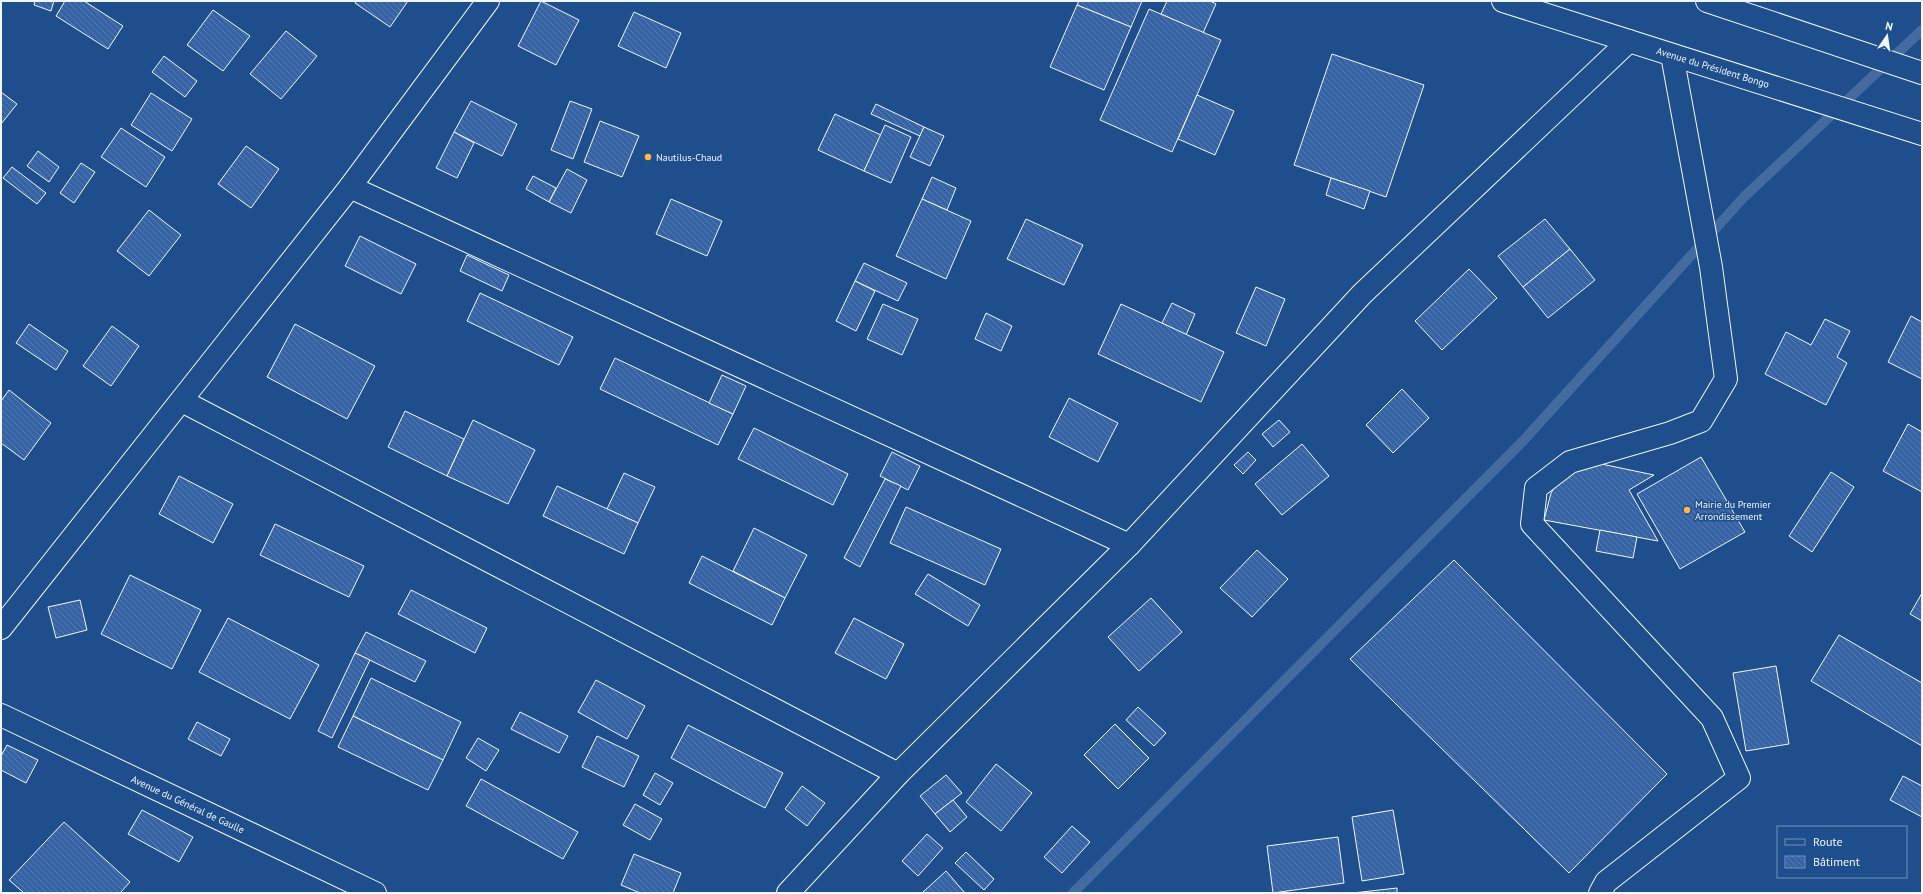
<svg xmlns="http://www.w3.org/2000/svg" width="1923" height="894" viewBox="0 0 1923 894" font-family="'PT Sans',sans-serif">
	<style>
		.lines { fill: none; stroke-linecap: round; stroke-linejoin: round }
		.stream { stroke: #446ba0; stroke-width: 10 }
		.building { fill: url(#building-back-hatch); stroke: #f2f6ff }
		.minor-casing { stroke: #f2f6ff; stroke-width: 24 }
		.tertiary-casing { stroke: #f2f6ff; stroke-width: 24 }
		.minor { stroke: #1f4e8c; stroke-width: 22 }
		.tertiary { stroke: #1f4e8c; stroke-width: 22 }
		.poi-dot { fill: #ffb74d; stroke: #1f4e8c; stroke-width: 1.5 }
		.labels { text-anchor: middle; stroke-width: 3; stroke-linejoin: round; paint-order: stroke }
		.street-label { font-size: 10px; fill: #f2f6ff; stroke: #1f4e8c }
		.poi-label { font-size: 10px; fill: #f2f6ff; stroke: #1f4e8c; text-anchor: start }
	</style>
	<defs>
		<pattern id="building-back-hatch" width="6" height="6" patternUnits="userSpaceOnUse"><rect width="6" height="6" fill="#3563a3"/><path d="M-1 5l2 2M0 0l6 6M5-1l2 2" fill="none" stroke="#537ab1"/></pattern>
	</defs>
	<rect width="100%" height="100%" fill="#1f4e8c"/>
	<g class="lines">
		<polyline class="stream" points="1073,893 1524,440 1744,197 1922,30"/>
	</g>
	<g class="building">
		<polygon points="35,1 54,1 51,11 34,5"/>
		<polygon points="65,1 84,1 123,26 108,49 56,16"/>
		<polygon points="356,1 408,1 390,27 355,3"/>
		<polygon points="541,1 579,20 556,65 518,46"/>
		<polygon points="1079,1 1142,1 1131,27 1077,5"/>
		<polygon points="1167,1 1210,1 1216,4 1203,33 1161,14"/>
		<polygon points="1077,5 1131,27 1104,90 1050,67"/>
		<polygon points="1149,9 1221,40 1172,152 1100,120"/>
		<polygon points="213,10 250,36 223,71 187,45"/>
		<polygon points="634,12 681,33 666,68 618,46"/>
		<polygon points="286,31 317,56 281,99 250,74"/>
		<polygon points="1332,54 1424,85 1386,197 1294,165"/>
		<polygon points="164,56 197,81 185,97 152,72"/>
		<polygon points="1,92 17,104 1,124"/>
		<polygon points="151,93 192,119 172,151 131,125"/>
		<polygon points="1197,95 1234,111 1215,155 1178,139"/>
		<polygon points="471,101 517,124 502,156 454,132"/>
		<polygon points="570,101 592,109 573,159 551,150"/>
		<polygon points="876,104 924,127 920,136 871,114"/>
		<polygon points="835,114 881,135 864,171 818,150"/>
		<polygon points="600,121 639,136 622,177 584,162"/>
		<polygon points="885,125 911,137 891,183 864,171"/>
		<polygon points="924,127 944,136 930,166 910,157"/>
		<polygon points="121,128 165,157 146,187 101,157"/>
		<polygon points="454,132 474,143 457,178 436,168"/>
		<polygon points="246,146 279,169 251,208 218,184"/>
		<polygon points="38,151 59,167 49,182 27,166"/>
		<polygon points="81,163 95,172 74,203 60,193"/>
		<polygon points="12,167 46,193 37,204 3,178"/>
		<polygon points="567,169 587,180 571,213 549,202"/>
		<polygon points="533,176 556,188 549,202 526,189"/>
		<polygon points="932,177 956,188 947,210 922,199"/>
		<polygon points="1331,178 1370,191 1364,209 1326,195"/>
		<polygon points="671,199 722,221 707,256 656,234"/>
		<polygon points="922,199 971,221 946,279 896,256"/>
		<polygon points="149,210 181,235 149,276 117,251"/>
		<polygon points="1026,219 1083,245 1064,285 1007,259"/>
		<polygon points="1545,219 1570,249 1523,287 1498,256"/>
		<polygon points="360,236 416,264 401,294 345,266"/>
		<polygon points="1570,249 1595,280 1548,318 1523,287"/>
		<polygon points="467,255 509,275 502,291 460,271"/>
		<polygon points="864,263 907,283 898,301 855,281"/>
		<polygon points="1469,269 1497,298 1442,350 1415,321"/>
		<polygon points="855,281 875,291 856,331 836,321"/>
		<polygon points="1256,287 1285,299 1266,346 1236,333"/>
		<polygon points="480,293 573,337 559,365 467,321"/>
		<polygon points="1172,303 1195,314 1186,335 1162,323"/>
		<polygon points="883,304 918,319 902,355 867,339"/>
		<polygon points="1121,304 1224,352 1201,402 1098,354"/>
		<polygon points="986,313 1012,326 1001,351 975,339"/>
		<polygon points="1911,316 1922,322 1922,379 1888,362"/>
		<polygon points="1825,319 1850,331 1837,357 1847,363 1826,405 1765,374 1786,332 1811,345"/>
		<polygon points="29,324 68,351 56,370 16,343"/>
		<polygon points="295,324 375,366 347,419 267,377"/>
		<polygon points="112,326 139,346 111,386 83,366"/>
		<polygon points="615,358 733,414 718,445 600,389"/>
		<polygon points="722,375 746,386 733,414 709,403"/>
		<polygon points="1402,389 1429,418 1393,453 1366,425"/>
		<polygon points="9,390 51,423 24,460 1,443 1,401"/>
		<polygon points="1069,398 1118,423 1098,462 1049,437"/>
		<polygon points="405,411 464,439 447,476 388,447"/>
		<polygon points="473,420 535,450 508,504 447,476"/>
		<polygon points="1279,420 1290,432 1273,447 1262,434"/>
		<polygon points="1908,424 1922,432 1922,492 1883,471"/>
		<polygon points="754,428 848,474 833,505 738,459"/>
		<polygon points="1302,444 1329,476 1282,515 1255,484"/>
		<polygon points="892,452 920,466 908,490 880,476"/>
		<polygon points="1248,452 1256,460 1243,474 1234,465"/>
		<polygon points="1701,457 1745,532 1680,569 1637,494"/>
		<polygon points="1587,461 1654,475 1629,490 1658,541 1544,520 1551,493 1563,474"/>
		<polygon points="1831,472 1854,487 1812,552 1789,536"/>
		<polygon points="624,473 655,487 638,523 607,509"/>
		<polygon points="179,476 233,504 213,543 159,514"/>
		<polygon points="885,479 901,486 860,567 844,558"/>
		<polygon points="557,486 638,523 624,554 543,516"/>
		<polygon points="906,507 1001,549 985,585 890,543"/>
		<polygon points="275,524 364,566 349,597 260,555"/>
		<polygon points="754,528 807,555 785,598 733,571"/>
		<polygon points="1600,530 1637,537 1633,558 1596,551"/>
		<polygon points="1257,550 1288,579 1252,617 1220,588"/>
		<polygon points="702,556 785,598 772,625 689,583"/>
		<polygon points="1454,560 1667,774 1569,873 1350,659"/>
		<polygon points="928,574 980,605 968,626 915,594"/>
		<polygon points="130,575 201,610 172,669 101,634"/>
		<polygon points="411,590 487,628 475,653 398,614"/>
		<polygon points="1922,593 1922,621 1910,614"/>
		<polygon points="1151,598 1182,632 1139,671 1108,637"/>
		<polygon points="80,600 87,630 56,638 48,607"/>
		<polygon points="228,618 319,665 290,719 199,672"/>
		<polygon points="854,618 904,644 886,679 835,653"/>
		<polygon points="366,632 426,661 415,682 355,653"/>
		<polygon points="1839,635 1922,683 1922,746 1811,681"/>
		<polygon points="355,653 370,660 332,738 318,731"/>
		<polygon points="1776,666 1789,744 1746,751 1733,673"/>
		<polygon points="371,678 461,722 443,760 353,716"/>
		<polygon points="596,680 645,706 627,739 578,712"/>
		<polygon points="1138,707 1166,733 1154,746 1126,720"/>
		<polygon points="520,712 568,736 559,753 511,729"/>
		<polygon points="353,716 443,760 428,790 338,747"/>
		<polygon points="197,722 230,739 221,756 188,739"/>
		<polygon points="1115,724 1149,758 1118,789 1084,755"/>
		<polygon points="688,725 783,773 765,808 671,758"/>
		<polygon points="597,736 639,756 624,787 582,767"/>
		<polygon points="478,738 499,750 486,771 466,758"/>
		<polygon points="7,745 38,760 26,783 1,770 1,756"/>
		<polygon points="996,764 1032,793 1001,831 966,802"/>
		<polygon points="655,773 673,783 660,805 643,795"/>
		<polygon points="946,775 962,793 935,814 920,796"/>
		<polygon points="1903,776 1922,786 1922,817 1890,800"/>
		<polygon points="481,779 578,832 563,859 466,806"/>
		<polygon points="802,786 825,803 807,826 785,809"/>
		<polygon points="953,800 967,817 950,832 935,814"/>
		<polygon points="635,804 662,819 650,840 623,825"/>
		<polygon points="142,810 193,837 179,862 128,834"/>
		<polygon points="1393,810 1404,874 1362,881 1352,817"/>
		<polygon points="64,822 130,882 120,893 24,893 9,880"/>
		<polygon points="1072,826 1090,842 1062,873 1044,857"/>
		<polygon points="927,834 943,848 918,876 902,861"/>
		<polygon points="1338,837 1344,883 1273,893 1267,846"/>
		<polygon points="966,852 994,879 984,890 955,863"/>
		<polygon points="634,854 681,873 673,893 640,893 621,885"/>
		<polygon points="946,871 965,893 922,893"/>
		<polygon points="1397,888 1397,893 1353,893"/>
	</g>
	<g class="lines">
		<g class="minor-casing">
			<g id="minor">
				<polyline points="350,187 1129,545"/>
				<polyline points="182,401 898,774"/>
				<polyline points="1,628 350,187 488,1"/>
				<polyline points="788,893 898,774 1129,545 1362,294 1629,41"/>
				<polyline points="1600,893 1606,882 1739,778 1712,718 1532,524 1536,488 1570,462 1670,433 1701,421 1726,379 1711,267 1672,55"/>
			</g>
		</g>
		<g class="tertiary-casing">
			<g id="tertiary">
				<polyline points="1503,1 1922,134"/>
				<polyline points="1707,1 1922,73"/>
				<polyline points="1,715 375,893"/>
			</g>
		</g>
		<use href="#minor" class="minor"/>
		<use href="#tertiary" class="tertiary"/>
	</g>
	<g class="poi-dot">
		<circle cx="648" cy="157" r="4"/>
		<circle cx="1687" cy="510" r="4"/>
	</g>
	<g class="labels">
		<g class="street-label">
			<text transform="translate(1713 67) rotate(17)" y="4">Avenue du Président Bongo</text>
			<text transform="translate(188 804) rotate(25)" y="4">Avenue du Général de Gaulle</text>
		</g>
		<g class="poi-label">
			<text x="656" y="161">Nautilus-Chaud</text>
			<text x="1695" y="508">Mairie du Premier<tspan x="1695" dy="12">Arrondissement</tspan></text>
		</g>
	</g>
	<rect width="1923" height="894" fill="none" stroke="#f2f6ff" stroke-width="4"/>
	<rect x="1777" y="826" width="130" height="52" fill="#1f4e8c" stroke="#7391ba"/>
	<rect x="1785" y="839" width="20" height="6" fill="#1f4e8c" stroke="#7391ba"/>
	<text x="1813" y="846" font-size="12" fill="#f2f6ff">Route</text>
	<rect x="1785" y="856" width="20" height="12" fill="url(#building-back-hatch)" stroke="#7391ba"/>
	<text x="1813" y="866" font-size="12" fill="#f2f6ff">Bâtiment</text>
	<g transform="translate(1887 36) rotate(13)" stroke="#1f4e8c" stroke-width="3" paint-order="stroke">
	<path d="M0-3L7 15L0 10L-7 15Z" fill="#f2f6ff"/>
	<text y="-6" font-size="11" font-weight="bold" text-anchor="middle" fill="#f2f6ff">N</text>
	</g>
</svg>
